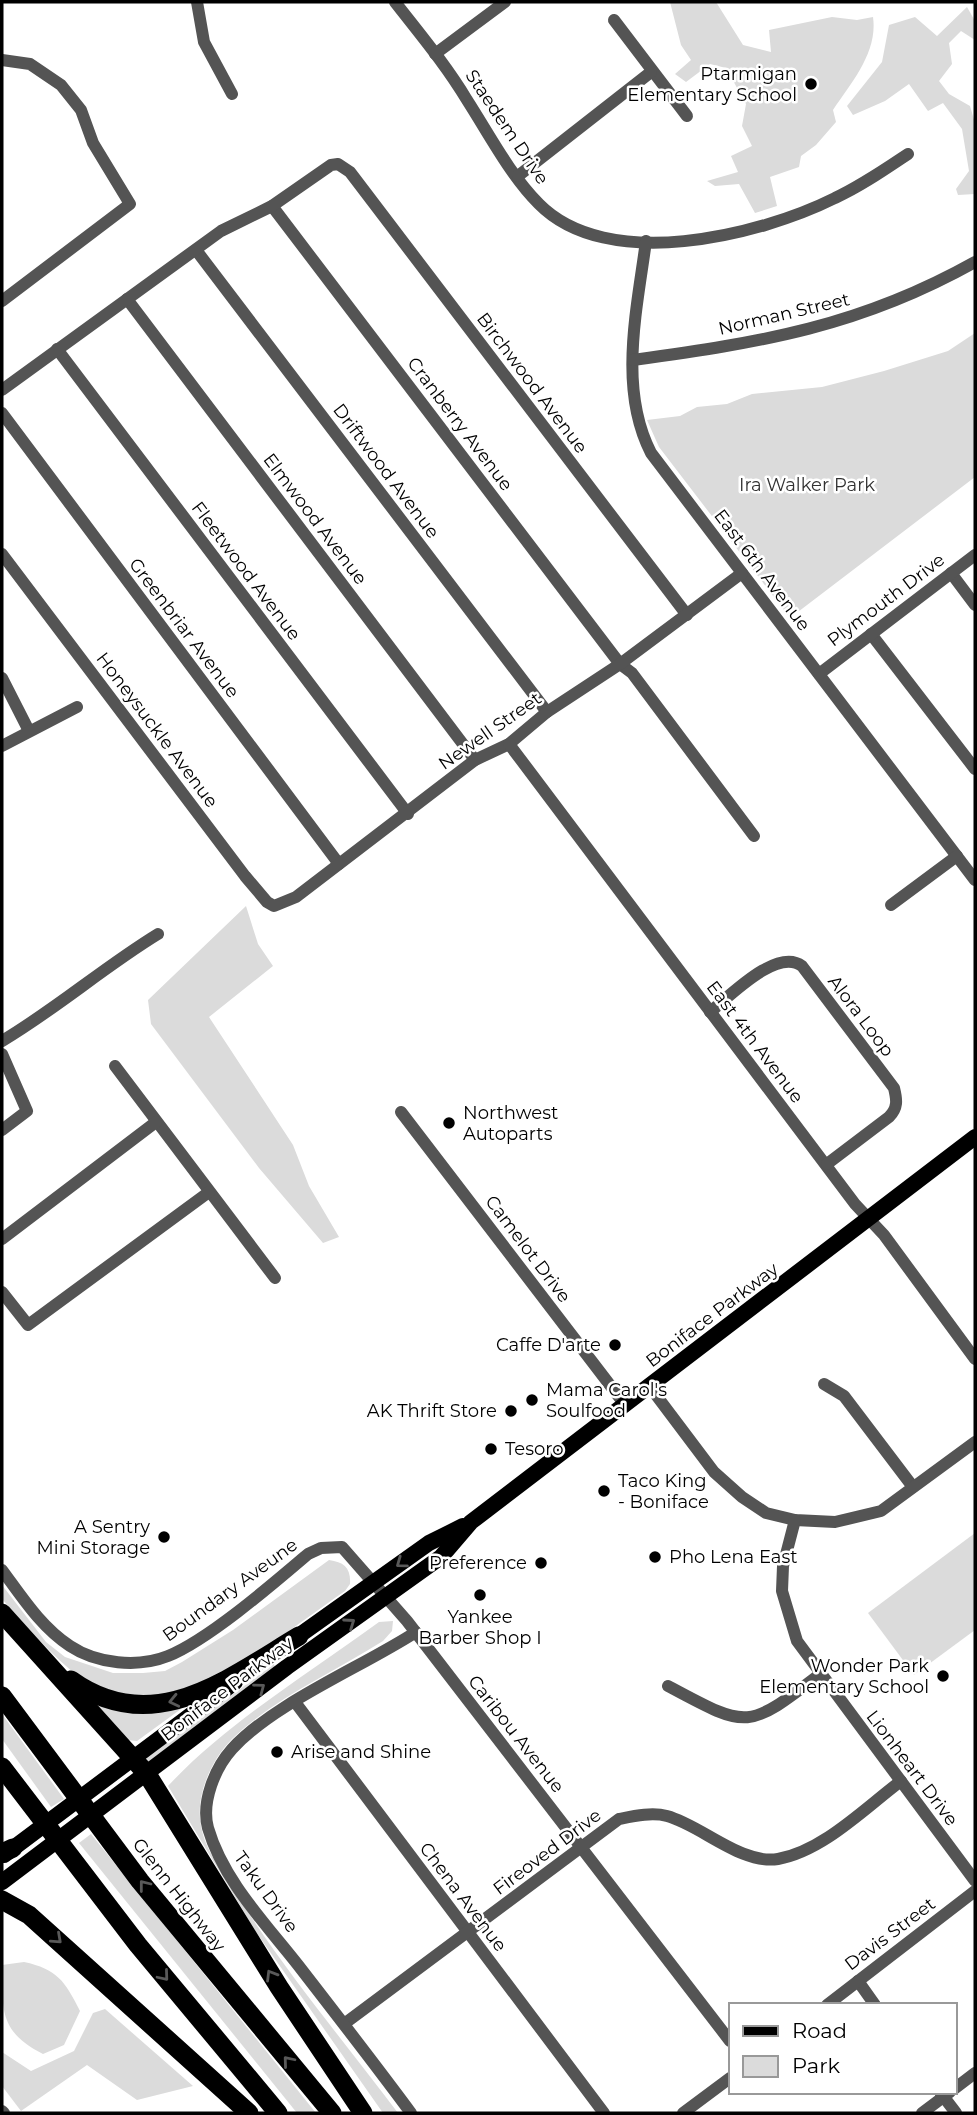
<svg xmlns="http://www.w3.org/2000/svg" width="977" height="2115" viewBox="0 0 977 2115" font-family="Montserrat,sans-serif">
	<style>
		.green { fill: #dbdbdb }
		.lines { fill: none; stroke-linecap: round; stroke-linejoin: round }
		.minor { stroke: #545454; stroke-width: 12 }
		.major { stroke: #000; stroke-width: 16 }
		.highway { stroke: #000; stroke-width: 19 }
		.oneway { stroke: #595959 }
		.poi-dot { fill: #000; stroke: #fff; stroke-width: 2.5 }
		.labels { text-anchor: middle; stroke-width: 5; stroke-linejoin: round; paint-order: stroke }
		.poi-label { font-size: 18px; fill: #000; stroke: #fff; text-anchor: end }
		.street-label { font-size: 18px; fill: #000; stroke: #fff }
		.park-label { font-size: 18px; fill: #323232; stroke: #fff }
	</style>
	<rect width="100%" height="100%" fill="#fff"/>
	<g class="green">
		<path d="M670,2H716L743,45L771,52L769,30L832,17L857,20L873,17C878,52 852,82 833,110L836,122L816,145L801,156L799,167L770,177L777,206L755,213L739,184L715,186L707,181L738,172L731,156L752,146L742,126L746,104L726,68L710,64L686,82L675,74L691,60L681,45Z"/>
		<polygon points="967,7 975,21 975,40 961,31 949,43 952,64 939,81 949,94 970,106 975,123 975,194 958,195 956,189 969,171 962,129 943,103 928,111 909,84 885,101 853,115 847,106 882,62 889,25 915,17 937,36"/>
		<polygon points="975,333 975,477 790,618 659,447 647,420 680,416 697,407 727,404 752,394 822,387 884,371 948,351"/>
		<polygon points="246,906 258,944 273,966 209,1017 293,1145 309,1186 339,1237 323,1243 259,1168 151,1024 148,1000"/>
		<polygon points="975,1533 975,1630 914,1675 868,1613"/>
		<path d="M329,1560C344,1562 351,1568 350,1584L345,1591C277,1637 164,1738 81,1678C51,1656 27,1626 2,1599V1585L46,1642L65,1657L113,1673H143L165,1671L182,1662L233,1630Z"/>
		<path d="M393,1621L392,1631L383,1641C334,1672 273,1699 232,1739C211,1760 195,1796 201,1826C205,1850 222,1871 235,1892C283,1969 343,2040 398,2113H383L256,1932L168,1786C228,1722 308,1674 379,1622Z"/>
		<polygon points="274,1664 275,1667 148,1762 146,1758"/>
		<polygon points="92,1703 180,1706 181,1709 137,1741 127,1740"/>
		<polygon points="2,1714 64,1799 51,1807 2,1739"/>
		<polygon points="91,1834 316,2113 297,2113 79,1843"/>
		<path d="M24,1962C57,1969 65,1981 80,2011L64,2045L43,2054C0,2032 2,2011 2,1965Z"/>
		<polygon points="105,2009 193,2086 137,2100 87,2065 21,2111 2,2086 2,2052 31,2071 74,2051 93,2013"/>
	</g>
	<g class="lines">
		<g class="minor">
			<polyline points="197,2 204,42 232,94"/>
			<path d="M395,2C420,34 446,65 467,100C489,134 510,175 539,204C607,273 759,236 835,198C861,186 884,170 908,154"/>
			<polyline points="614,20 687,116"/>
			<polyline points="435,54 505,2"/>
			<polyline points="2,60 30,64 61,85 81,110 93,143 130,204 2,301"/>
			<polyline points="518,176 651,72"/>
			<polyline points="272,206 620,664 632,673 754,836"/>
			<path d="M646,241C637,309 618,389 651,453L975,880"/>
			<polyline points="196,250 547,712"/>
			<polyline points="127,299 475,760"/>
			<polyline points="57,349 408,814"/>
			<path d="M633,360C762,342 859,327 975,262"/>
			<polyline points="2,390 221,231 272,206 331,165 338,164 350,172 687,615"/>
			<polyline points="2,413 339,864"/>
			<polyline points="2,554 245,876 267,902 274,906 296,897 475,760 509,744 547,712 620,664 742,573"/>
			<polyline points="951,573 975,605"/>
			<polyline points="871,634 975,769"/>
			<polyline points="819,674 975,555"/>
			<polyline points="2,678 29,731"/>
			<polyline points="509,744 855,1204 884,1235 975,1359"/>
			<polyline points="2,746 77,707"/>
			<polyline points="891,905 957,856"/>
			<path d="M710,1012C730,996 777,947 802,966L894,1088C897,1100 898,1108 889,1117L827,1164"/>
			<path d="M2,1041C56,1009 104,967 158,934"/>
			<polyline points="2,1054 27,1111 2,1130"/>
			<polyline points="115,1066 275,1278"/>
			<polyline points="401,1112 626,1406"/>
			<polyline points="2,1239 156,1122"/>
			<polyline points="2,1292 28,1325 209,1192"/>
			<polyline points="824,1384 844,1396 913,1487"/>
			<polyline points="650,1387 714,1472 742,1497 766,1513 795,1520 835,1522 881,1511 975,1442"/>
			<polyline points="795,1520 783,1566 782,1591 797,1641 975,1881"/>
			<path d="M2,1570C22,1597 41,1627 70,1646C97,1664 138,1668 168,1656C208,1640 274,1583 308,1554L321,1548L342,1547L407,1621L730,2041"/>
			<path d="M668,1686C748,1729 747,1730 819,1675"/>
			<polyline points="295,1702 604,2113"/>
			<polyline points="858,1981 875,2005"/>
			<polyline points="827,2005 975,1891"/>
			<path d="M344,2024L619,1819C634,1816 652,1812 667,1816C701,1825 741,1865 778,1859C823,1851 865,1808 901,1781"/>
			<polyline points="954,2089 975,2073"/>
			<polyline points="940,2092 956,2113"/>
			<polyline points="2,2111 4,2113"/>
			<path d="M411,2113C374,2063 336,2014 298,1965C265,1923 223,1880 208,1828C201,1802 215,1768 232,1749C274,1703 362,1667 416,1632"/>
			<polyline points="683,2113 730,2078"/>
			<polyline points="922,2113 950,2092"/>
		</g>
		<g class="major">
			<polyline points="290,1642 429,1543 463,1526"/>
			<polyline points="4,1855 235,1682"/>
			<polyline points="2,1882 287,1667 441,1557 471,1522 975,1137"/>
		</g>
		<g class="highway">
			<polyline points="2,1613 147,1774 279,1987 363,2113"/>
			<path d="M71,1680C153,1739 227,1679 299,1636"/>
			<polyline points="2,1696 140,1881 332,2113"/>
			<polyline points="2,1767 138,1945 278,2113"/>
			<polyline points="2,1853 13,1848"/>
			<polyline points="2,1900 29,1915 249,2113"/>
		</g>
	</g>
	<defs><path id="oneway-chevron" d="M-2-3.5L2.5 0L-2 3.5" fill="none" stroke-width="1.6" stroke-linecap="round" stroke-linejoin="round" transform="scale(1.75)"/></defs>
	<g class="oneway">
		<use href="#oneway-chevron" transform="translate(401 1563) rotate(144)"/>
		<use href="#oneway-chevron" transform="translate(350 1623) rotate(-35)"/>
		<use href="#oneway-chevron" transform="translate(260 1688) rotate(-37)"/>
		<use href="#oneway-chevron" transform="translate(174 1701) rotate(167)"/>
		<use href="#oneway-chevron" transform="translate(144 1885) rotate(-128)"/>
		<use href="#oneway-chevron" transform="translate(57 1939) rotate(42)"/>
		<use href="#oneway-chevron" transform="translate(271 1975) rotate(-121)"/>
		<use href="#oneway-chevron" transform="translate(164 1976) rotate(50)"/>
		<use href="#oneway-chevron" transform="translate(288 2061) rotate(-130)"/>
	</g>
	<g class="poi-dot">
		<circle cx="811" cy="84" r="7"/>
		<circle cx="449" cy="1123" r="7"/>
		<circle cx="615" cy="1345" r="7"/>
		<circle cx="532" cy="1400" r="7"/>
		<circle cx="511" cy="1411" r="7"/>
		<circle cx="491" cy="1449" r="7"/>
		<circle cx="604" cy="1491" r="7"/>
		<circle cx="164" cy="1537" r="7"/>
		<circle cx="655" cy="1557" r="7"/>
		<circle cx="541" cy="1563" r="7"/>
		<circle cx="480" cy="1595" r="7"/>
		<circle cx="943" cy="1676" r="7"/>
		<circle cx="277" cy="1752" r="7"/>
	</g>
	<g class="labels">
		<g class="poi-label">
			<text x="797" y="80">Ptarmigan<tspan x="797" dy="21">Elementary School</tspan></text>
			<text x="463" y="1119" text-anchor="start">Northwest<tspan x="463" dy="21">Autoparts</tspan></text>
			<text x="601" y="1351">Caffe D'arte</text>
			<text x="546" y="1396" text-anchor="start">Mama Carol's<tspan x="546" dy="21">Soulfood</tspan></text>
			<text x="497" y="1417">AK Thrift Store</text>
			<text x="505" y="1455" text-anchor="start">Tesoro</text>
			<text x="618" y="1487" text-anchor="start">Taco King<tspan x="618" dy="21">- Boniface</tspan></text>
			<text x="150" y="1533">A Sentry<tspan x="150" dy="21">Mini Storage</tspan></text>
			<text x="669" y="1563" text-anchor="start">Pho Lena East</text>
			<text x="527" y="1569">Preference</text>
			<text x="480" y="1623" text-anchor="middle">Yankee<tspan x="480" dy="21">Barber Shop I</tspan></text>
			<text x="929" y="1672">Wonder Park<tspan x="929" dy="21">Elementary School</tspan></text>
			<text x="291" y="1758" text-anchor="start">Arise and Shine</text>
		</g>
		<g class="street-label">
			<text transform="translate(507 127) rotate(56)" y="6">Staedem Drive</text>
			<text transform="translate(784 314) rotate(-13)" y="6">Norman Street</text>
			<text transform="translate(532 383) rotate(53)" y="6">Birchwood Avenue</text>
			<text transform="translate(460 424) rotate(53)" y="6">Cranberry Avenue</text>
			<text transform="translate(386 471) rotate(53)" y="6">Driftwood Avenue</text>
			<text transform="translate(315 519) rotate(53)" y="6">Elmwood Avenue</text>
			<text transform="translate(762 570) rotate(53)" y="6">East 6th Avenue</text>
			<text transform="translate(246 571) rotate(53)" y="6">Fleetwood Avenue</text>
			<text transform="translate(886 600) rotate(-37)" y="6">Plymouth Drive</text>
			<text transform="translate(184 628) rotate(53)" y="6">Greenbriar Avenue</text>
			<text transform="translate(157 730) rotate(53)" y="6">Honeysuckle Avenue</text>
			<text transform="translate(490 731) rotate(-35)" y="6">Newell Street</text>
			<text transform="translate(861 1016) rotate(53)" y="6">Alora Loop</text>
			<text transform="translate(755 1042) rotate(53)" y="6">East 4th Avenue</text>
			<text transform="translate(528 1249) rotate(53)" y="6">Camelot Drive</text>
			<text transform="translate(712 1315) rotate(-37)" y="6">Boniface Parkway</text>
			<text transform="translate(230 1590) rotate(-36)" y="6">Boundary Aveune</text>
			<text transform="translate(227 1689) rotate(-37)" y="6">Boniface Parkway</text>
			<text transform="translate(516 1734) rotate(52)" y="6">Caribou Avenue</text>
			<text transform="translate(912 1768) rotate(53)" y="6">Lionheart Drive</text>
			<text transform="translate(547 1852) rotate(-37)" y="6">Fireoved Drive</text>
			<text transform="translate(266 1892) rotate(54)" y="6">Taku Drive</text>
			<text transform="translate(179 1895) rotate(52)" y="6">Glenn Highway</text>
			<text transform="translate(463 1897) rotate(53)" y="6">Chena Avenue</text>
			<text transform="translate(890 1934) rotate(-37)" y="6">Davis Street</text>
		</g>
		<g class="park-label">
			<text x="807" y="491">Ira Walker Park</text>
		</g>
	</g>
	<rect width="977" height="2115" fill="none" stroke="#000000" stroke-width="7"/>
	<rect x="729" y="2003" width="228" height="91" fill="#ffffff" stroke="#999999" stroke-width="2"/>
	<rect x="743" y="2026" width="35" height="10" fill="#000000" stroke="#999999" stroke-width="2"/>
	<text x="792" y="2038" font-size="21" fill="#000000">Road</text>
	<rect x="743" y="2056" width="35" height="21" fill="#dbdbdb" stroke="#999999" stroke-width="2"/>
	<text x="792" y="2073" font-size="21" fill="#000000">Park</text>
</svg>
